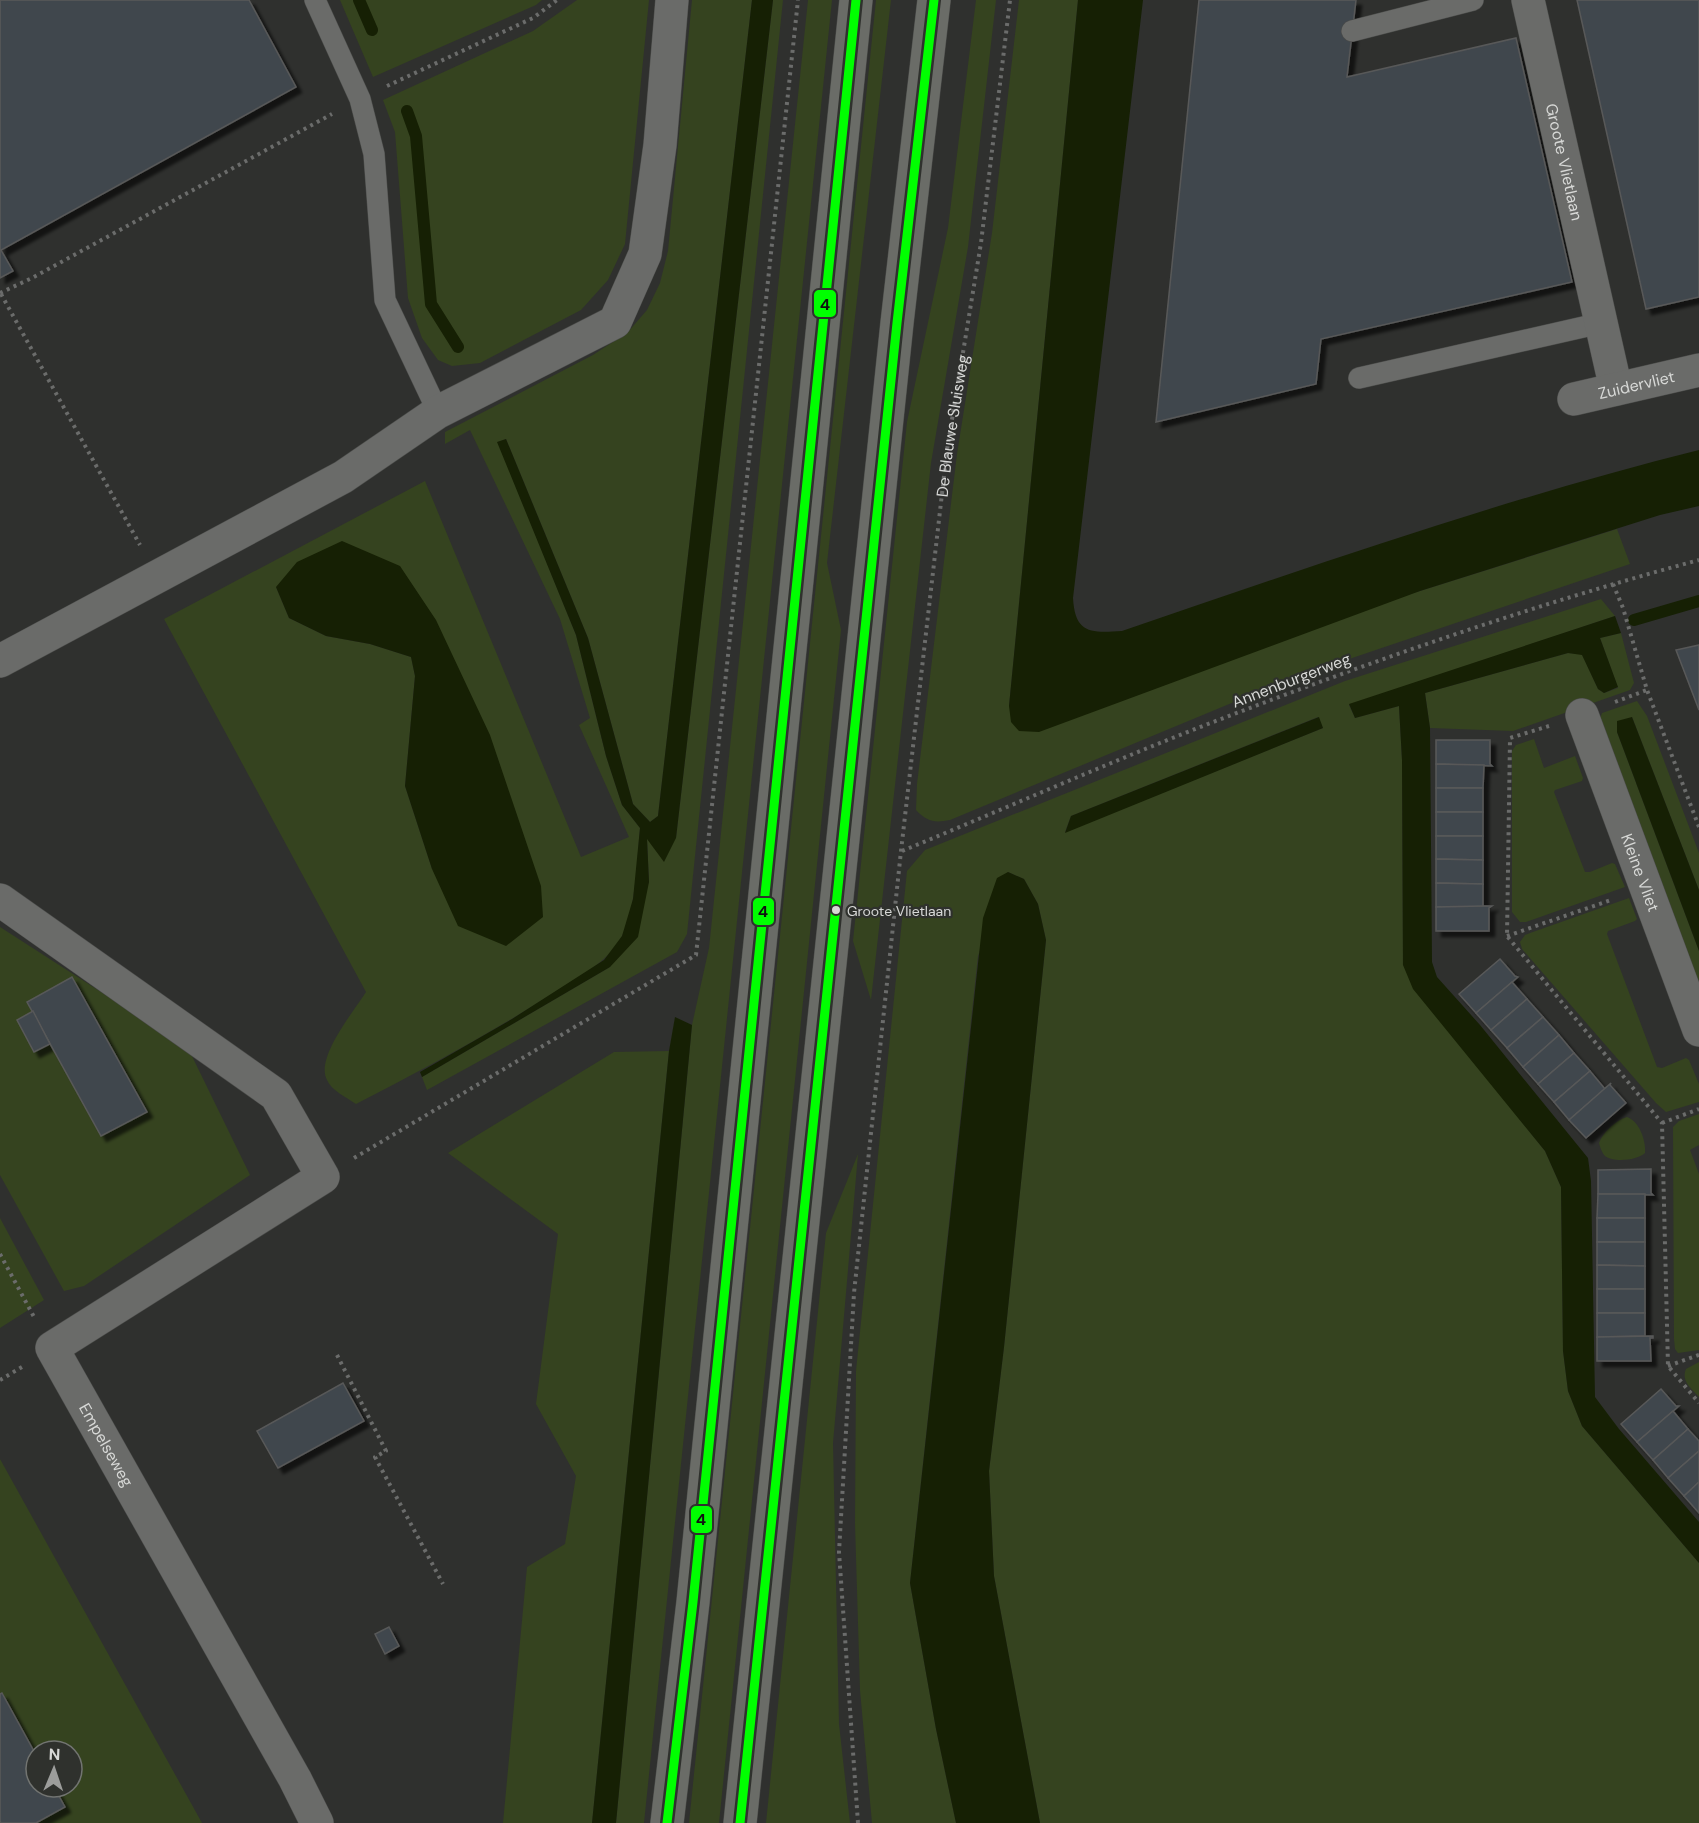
<svg xmlns="http://www.w3.org/2000/svg" width="1699" height="1823" viewBox="0 0 1699 1823" font-family="'DM Sans',sans-serif">
	<style>
		.green { fill: #35431f; fill-rule: evenodd }
		.water { fill: #162004 }
		.lines { fill: none; stroke-linecap: round; stroke-linejoin: round }
		.stream { stroke: #162004; stroke-width: 12 }
		.building { fill: #41474d; stroke: #585959; stroke-width: 1.5; filter: url(#shadow) }
		.service-casing { stroke: #4a4b49; stroke-width: 22 }
		.minor-casing { stroke: #4a4b49; stroke-width: 34 }
		.secondary-casing { stroke: #4a4b49; stroke-width: 34 }
		.path { stroke: #6b6c6b; stroke-width: 4; stroke-dasharray: 3 4.5; stroke-linecap: butt }
		.service { stroke: #6a6b69; stroke-width: 21 }
		.minor { stroke: #6a6b69; stroke-width: 33 }
		.secondary { stroke: #6a6c67; stroke-width: 33 }
		.bus-1-casing { stroke: #2f312d; stroke-width: 14 }
		.bus-1 { stroke: #0f0; stroke-width: 9 }
		.bus-dot { fill: #d7d8d6; stroke: #2f312d; stroke-width: 2 }
		.labels { text-anchor: middle; stroke-width: 4.5; stroke-linejoin: round; paint-order: stroke }
		.bus-label { font-size: 14px; fill: #d7d8d6; stroke: #2f312d; text-anchor: start }
		.street-label { font-size: 16px; fill: #d7d8d6; stroke: #2f312d }
		.line-badge { stroke: #2f312d; stroke-width: 2 }
		.pale-badge-label { font-size: 16px; text-anchor: middle; font-weight: bold; fill: #111 }
	</style>
	<defs>
		<filter id="shadow"><feDropShadow dx="5.5" dy="5.5" stdDeviation="1.5" flood-color="#0009"/></filter>
	</defs>
	<rect width="100%" height="100%" fill="#2f302e"/>
	<g class="green">
		<polygon points="340,0 542,0 536,5 373,77"/>
		<polygon points="577,0 649,0 625,244 608,280 581,310 480,363 452,366 438,360 422,338 408,298 395,132 383,100 533,31"/>
		<path d="M692,0H752L658,816L650,822L633,804L588,638L506,439L498,442L576,635L606,756L622,805L640,828C637,859 636,910 622,936C607,964 576,978 552,994C489,1034 423,1070 356,1104C346,1097 332,1091 327,1080C315,1058 354,1011 366,992L164,619L425,481L581,857L629,837L579,725L590,718L560,619L470,430L445,444V432L593,355L628,332L647,310L660,283L668,251ZM276,587L436,620L432,869L405,786L415,676L411,657L370,644L326,636L289,618Z"/>
		<polygon points="773,0 783,0 687,934 677,952 427,1090 422,1077 610,967 649,882 647,838 676,838"/>
		<polygon points="808,0 832,0 644,1823 616,1823 692,1025 709,948"/>
		<polygon points="876,0 891,0 827,563 841,630 719,1823 689,1823"/>
		<polygon points="976,0 996,0 968,247 931,463 871,1000 853,941 907,422 948,228"/>
		<path d="M1019,0H1078L1009,706L1420,591L1617,529L1630,564L1287,680L950,820C935,823 927,822 916,810L917,784L957,454L992,233Z"/>
		<path d="M1601,599L1615,616L1349,705L1355,718L1399,706L1402,760L1403,965L1486,1077L1545,1151L1561,1187L1563,1351L1568,1391L1582,1426L1699,1563V1823H1040L994,1576L989,1471L1004,1347L1046,940L1038,904L1024,879L1008,872L978,956L910,1583L936,1729L956,1823H872L860,1690L855,1523L856,1371L907,871L925,850L1345,681ZM1318,717L1323,728L1065,832L1071,816Z"/>
		<polygon points="1621,633 1634,683 1630,690 1513,731 1430,728 1425,693 1568,653 1582,654 1598,689 1604,693 1618,688 1600,638"/>
		<polygon points="1637,701 1647,716 1699,853 1699,890 1632,717 1617,732 1699,951 1699,983 1599,722 1602,713"/>
		<polygon points="1534,739 1544,768 1575,756 1583,778 1582,781 1555,790 1554,792 1585,872 1590,872 1612,863 1615,864 1625,887 1526,922 1520,922 1512,912 1512,751 1516,745"/>
		<polygon points="1629,898 1637,919 1635,921 1608,931 1607,934 1657,1067 1662,1068 1686,1058 1689,1060 1699,1084 1699,1102 1666,1112 1656,1103 1522,949 1520,942 1525,935 1530,933"/>
		<polygon points="0,927 188,1048 250,1175 84,1286 64,1291 0,1175"/>
		<polygon points="669,1051 592,1823 503,1823 527,1567 565,1544 576,1476 536,1404 558,1234 448,1153 614,1052"/>
		<polygon points="1699,1114 1699,1145 1690,1150 1699,1174 1699,1350 1678,1353 1675,1349 1674,1339 1673,1127 1679,1121"/>
		<path d="M1627,1117C1639,1121 1646,1140 1645,1153C1638,1160 1614,1163 1605,1156C1602,1153 1600,1147 1599,1143C1603,1132 1616,1120 1627,1117Z"/>
		<polygon points="858,1154 833,1443 839,1724 850,1823 766,1823 826,1233"/>
		<polygon points="0,1218 44,1300 0,1328"/>
		<path d="M1699,1362V1397C1691,1388 1681,1381 1686,1369Z"/>
		<path d="M0,1459L202,1823H0ZM36,1751H72V1787H36Z"/>
	</g>
	<g class="water">
		<polygon points="752,0 773,0 676,838 664,862 647,839 649,882 638,937 610,967 422,1077 420,1072 512,1019 604,960 622,936 633,899 640,828 622,805 606,756 576,635 497,442 506,439 588,638 633,804 650,822 658,816"/>
		<path d="M1078,0H1143L1073,598C1075,634 1091,633 1122,631C1313,566 1503,499 1699,450V506L1660,515L1420,591L1039,732L1019,731L1011,722L1009,706Z"/>
		<polygon points="342,541 400,566 436,620 490,735 541,886 543,917 506,946 458,926 432,869 405,786 415,676 411,657 370,644 326,636 289,618 276,587 297,562"/>
		<polygon points="1615,616 1621,633 1600,638 1618,687 1604,693 1598,689 1582,655 1568,653 1425,693 1430,728 1432,962 1437,977 1480,1025 1588,1158 1591,1181 1595,1397 1619,1429 1699,1522 1699,1563 1582,1426 1568,1391 1563,1351 1561,1187 1545,1151 1413,989 1403,965 1402,760 1399,706 1355,718 1349,704"/>
		<polygon points="1319,717 1323,728 1065,833 1071,816"/>
		<polygon points="1632,717 1699,890 1699,951 1617,732 1617,721"/>
		<polygon points="1008,872 1024,879 1038,904 1046,940 1004,1347 989,1471 994,1576 1040,1823 956,1823 936,1729 910,1583 983,918 997,878"/>
		<polygon points="675,1017 692,1025 616,1823 592,1823 669,1051"/>
	</g>
	<g class="lines">
		<g class="stream">
			<polyline points="359,0 372,30"/>
			<polyline points="407,111 416,136 431,304 458,347"/>
			<polyline points="1634,620 1699,601"/>
		</g>
	</g>
	<g class="building">
		<polygon points="0,0 249,0 296,87 1,250 13,271 0,278"/>
		<polygon points="1199,0 1356,0 1347,77 1516,38 1572,282 1321,339 1316,384 1156,422"/>
		<polygon points="1577,0 1699,0 1699,297 1646,309"/>
		<polygon points="1699,645 1699,710 1676,650"/>
		<polygon points="1436,740 1490,740 1490,764 1492,766 1436,764"/>
		<polygon points="1436,764 1484,765 1483,788 1436,788"/>
		<rect x="1436" y="788" width="47" height="24"/>
		<rect x="1436" y="812" width="47" height="24"/>
		<polygon points="1436,836 1483,836 1483,860 1436,859"/>
		<polygon points="1436,859 1483,860 1483,884 1436,883"/>
		<polygon points="1436,883 1483,884 1483,907 1436,907"/>
		<polygon points="1483,906 1492,906 1489,908 1489,931 1436,931 1436,907"/>
		<polygon points="1500,959 1515,976 1518,977 1476,1013 1459,994"/>
		<polygon points="72,977 147,1112 101,1136 27,1002"/>
		<polygon points="1512,982 1527,999 1491,1030 1476,1013"/>
		<polygon points="1527,999 1543,1017 1507,1048 1491,1030"/>
		<polygon points="33,1011 50,1044 34,1052 17,1020"/>
		<polygon points="1543,1017 1559,1035 1523,1067 1507,1048"/>
		<polygon points="1559,1035 1574,1053 1538,1084 1523,1067"/>
		<polygon points="1574,1053 1590,1071 1554,1102 1538,1084"/>
		<polygon points="1590,1071 1605,1089 1569,1120 1554,1102"/>
		<polygon points="1611,1083 1610,1085 1626,1103 1586,1138 1569,1120"/>
		<polygon points="1651,1169 1651,1193 1653,1195 1598,1194 1598,1170"/>
		<polygon points="1598,1194 1645,1194 1645,1218 1597,1218"/>
		<rect x="1597" y="1218" width="48" height="24"/>
		<polygon points="1597,1242 1645,1242 1645,1266 1597,1265"/>
		<polygon points="1597,1265 1645,1266 1645,1289 1597,1289"/>
		<rect x="1597" y="1289" width="48" height="24"/>
		<polygon points="1597,1313 1645,1313 1645,1336 1597,1337"/>
		<polygon points="1653,1336 1653,1338 1650,1338 1651,1361 1597,1361 1597,1337"/>
		<polygon points="343,1383 364,1421 278,1468 257,1431"/>
		<polygon points="1661,1389 1676,1406 1679,1406 1637,1442 1621,1424"/>
		<polygon points="1673,1411 1688,1429 1653,1460 1637,1442"/>
		<polygon points="1688,1429 1699,1441 1699,1451 1668,1478 1653,1460"/>
		<polygon points="1699,1451 1699,1482 1684,1496 1668,1478"/>
		<polygon points="1699,1482 1699,1513 1684,1496"/>
		<polygon points="389,1627 399,1646 385,1654 375,1634"/>
		<polygon points="2,1693 36,1755 36,1787 54,1787 65,1807 36,1823 1,1823 0,1821 0,1694"/>
	</g>
	<g class="lines">
		<g class="service-casing">
			<g id="service">
				<polyline points="315,0 360,99 374,154 385,300 438,412"/>
				<polyline points="1352,31 1473,0"/>
				<polyline points="1359,378 1601,323"/>
			</g>
		</g>
		<g class="minor-casing">
			<g id="minor">
				<path id="s2" d="M1528,0L1616,389"/>
				<path id="s3" d="M1574,399L1699,370"/>
				<polyline points="0,661 343,477 438,412 615,322 645,254 660,145 672,0"/>
				<path id="s4" d="M1582,715L1699,1030"/>
				<path id="s5" d="M0,900L276,1095L323,1177L52,1348L295,1779L317,1823"/>
			</g>
		</g>
		<g class="secondary-casing">
			<g id="secondary">
				<polyline points="667,1823 693,1602 856,0"/>
				<polyline points="740,1823 897,323 934,0"/>
			</g>
		</g>
		<g class="path">
			<polyline points="387,86 533,18 557,0"/>
			<polyline points="0,293 32,278 332,114"/>
			<polyline points="1,294 140,545"/>
			<polyline points="1613,584 1623,608 1647,690 1699,827"/>
			<polyline points="1615,702 1647,690"/>
			<polyline points="1549,726 1510,738 1507,936 1662,1123 1668,1366 1699,1403"/>
			<path d="M902,851C1004,809 1105,764 1208,724C1369,662 1532,605 1699,560"/>
			<polyline points="1507,936 1611,900"/>
			<polyline points="1662,1123 1699,1109"/>
			<polyline points="354,1158 696,955 798,0"/>
			<polyline points="0,1254 34,1317"/>
			<polyline points="337,1355 386,1451 375,1457 443,1584"/>
			<polyline points="1668,1366 1699,1355"/>
			<polyline points="0,1380 22,1367"/>
			<path id="s1" d="M858,1823L839,1552L854,1293L901,851L947,450L981,243L1010,0"/>
		</g>
		<use href="#service" class="service"/>
		<use href="#minor" class="minor"/>
		<use href="#secondary" class="secondary"/>
		<g class="bus-1-casing">
			<g id="bus-1">
				<polyline points="667,1823 693,1602 856,0"/>
				<polyline points="740,1823 897,323 934,0"/>
			</g>
		</g>
		<use href="#bus-1" class="bus-1"/>
	</g>
	<circle class="bus-dot" cx="836" cy="910" r="5"/>
	<g class="labels">
		<g class="bus-label">
			<text x="847" y="916">Groote Vlietlaan</text>
		</g>
		<g class="street-label">
			<text dy="6" stroke="none"><textPath href="#s2" startOffset="166">Groote Vlietlaan</textPath></text>
			<text dy="6" stroke="none"><textPath href="#s3" startOffset="64">Zuidervliet</textPath></text>
			<text dy="6" stroke="none"><textPath href="#s1" startOffset="1404">De Blauwe Sluisweg</textPath></text>
			<text transform="translate(1291 680) rotate(-21)" y="6">Annenburgerweg</text>
			<text dy="6" stroke="none"><textPath href="#s4" startOffset="168">Kleine Vliet</textPath></text>
			<text dy="6" stroke="none"><textPath href="#s5" startOffset="864">Empelseweg</textPath></text>
		</g>
	</g>
	<g class="line-badge">
		<rect x="813" y="289" width="24" height="29" rx="6" fill="#0f0"/>
		<rect x="752" y="897" width="23" height="29" rx="6" fill="#0f0"/>
		<rect x="690" y="1505" width="23" height="29" rx="6" fill="#0f0"/>
	</g>
	<g class="pale-badge-label">
		<text x="825" y="310">4</text>
		<text x="763" y="917">4</text>
		<text x="701" y="1525">4</text>
	</g>
	<g transform="translate(54 1769) rotate(2)"><circle r="28" fill="#2f312d" stroke="#727471" stroke-width="1.5"/>
	<path d="M0-4.5L10 22L0 15L-10 22Z" fill="#9c9d9b"/>
	<text y="-9" font-size="16" font-weight="bold" text-anchor="middle" fill="#d7d8d6">N</text>
	</g>
</svg>
